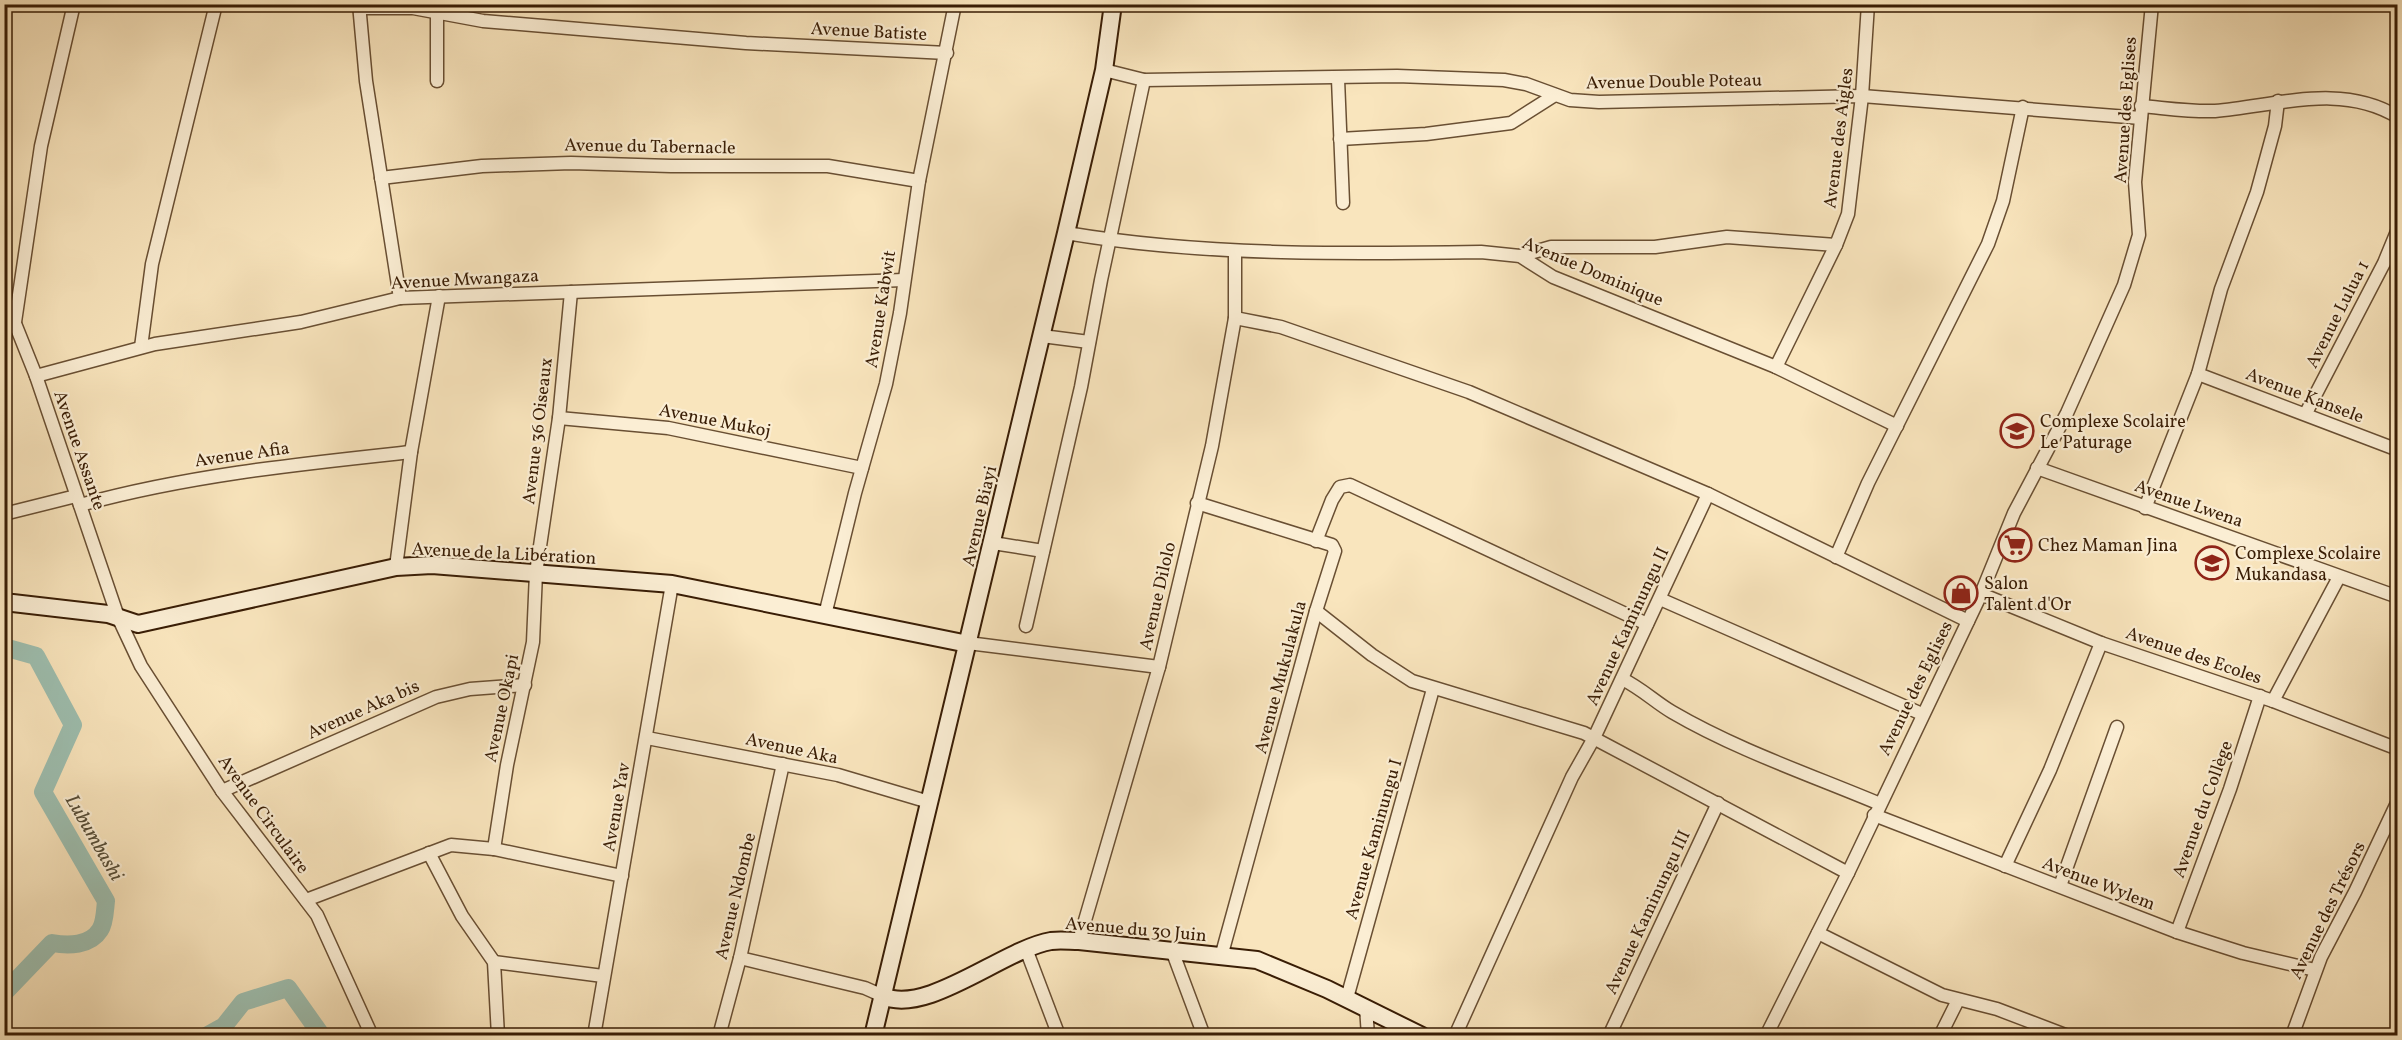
<svg xmlns="http://www.w3.org/2000/svg" width="2402" height="1040" viewBox="0 0 2402 1040" font-family="Vollkorn,serif">
	<style>
		.lines { fill: none; stroke-linecap: round; stroke-linejoin: round }
		.river { stroke: #9ebfb0; stroke-width: 18 }
		.street-casing { stroke: #694f33; stroke-width: 15 }
		.secondary-casing { stroke: #391d05; stroke-width: 20 }
		.street { stroke: #fbeed4; stroke-width: 12 }
		.secondary { stroke: #fbeed4; stroke-width: 16 }
		.labels { text-anchor: middle; stroke-width: 4.5; stroke-linejoin: round; paint-order: stroke }
		.street-label { font-size: 18px; fill: #391d05; stroke: #fbeed4 }
		.poi-label { font-size: 18px; fill: #391d05; stroke: #fbeed4; text-anchor: start }
		.water-label { font-size: 20px; font-style: italic; fill: #574e38; stroke: #fbeed4 }
	</style>
	<rect width="100%" height="100%" fill="#f9e5bd"/>
	<filter id="stains"><feTurbulence type="fractalNoise" baseFrequency=".00333" numOctaves="4"/><feColorMatrix values="0 0 0 0 .2 0 0 0 0 .09 0 0 0 0 .02 0 0 0 .5 -.17"/></filter>
	<radialGradient id="worn" r=".72"><stop offset=".6" stop-color="#630" stop-opacity="0"/><stop offset="1" stop-color="#630" stop-opacity=".3"/></radialGradient>
	<g class="lines">
		<g class="river">
			<path d="M4,647L36,656L73,725L43,792L106,901C105,909 105,923 100,930C90,946 68,946 52,943L4,993"/>
			<polyline points="206,1036 224,1026 243,1002 288,988 322,1036"/>
		</g>
		<g class="street-casing">
			<g id="street">
				<polyline points="359,4 366,81 400,298"/>
				<polyline points="359,8 413,8 483,21 746,43 947,53"/>
				<polyline points="437,12 437,81"/>
				<polyline points="1104,70 1144,80 1397,76 1504,80 1526,84 1570,100 1599,102 1862,96 2141,118"/>
				<polyline points="1338,79 1343,203"/>
				<path d="M2141,106C2165,108 2191,112 2215,111C2276,106 2341,82 2398,117"/>
				<polyline points="1340,139 1426,134 1511,123 1555,95"/>
				<polyline points="381,178 482,166 571,163 671,166 828,166 919,181"/>
				<path d="M1066,233C1203,256 1342,254 1481,252L1520,256L1553,277L1776,367L1897,426"/>
				<polyline points="1520,256 1551,247 1655,247 1727,237 1836,245"/>
				<polyline points="4,296 36,376 118,617 141,666 222,791 317,915 372,1036"/>
				<polyline points="1235,318 1281,327 1469,392 1708,494"/>
				<polyline points="15,322 41,146 74,4"/>
				<polyline points="1042,336 1089,342"/>
				<polyline points="141,347 152,264 216,4"/>
				<polyline points="1776,367 1836,245 1848,214 1862,96 1868,4"/>
				<polyline points="2198,374 2398,450"/>
				<polyline points="36,376 155,344 301,322 400,298 904,280"/>
				<polyline points="2306,413 2384,263 2398,229"/>
				<polyline points="559,418 668,428 862,468"/>
				<polyline points="2037,468 2398,597"/>
				<polyline points="1197,503 1332,545 1335,551 1316,611 1221,957"/>
				<path d="M80,505C189,475 299,464 411,452"/>
				<polyline points="2145,508 2198,374 2221,289 2257,192 2275,126 2278,101"/>
				<polyline points="4,514 76,496"/>
				<polyline points="1316,541 1332,500 1340,487 1350,485 1647,624"/>
				<polyline points="993,543 1043,551"/>
				<polyline points="1836,557 1868,483 1988,244 2003,201 2023,107"/>
				<polyline points="396,567 411,452 439,296"/>
				<polyline points="1981,594 2101,643 2273,701 2398,749"/>
				<polyline points="1660,599 1922,714"/>
				<polyline points="1316,611 1372,655 1412,681 1584,733 1848,873"/>
				<polyline points="825,615 855,493 886,384 900,313 919,181 955,4"/>
				<polyline points="1026,626 1081,387 1101,280 1144,80"/>
				<polyline points="968,643 1159,667"/>
				<path d="M1622,679C1641,688 1655,702 1672,712C1737,750 1811,775 1880,804"/>
				<polyline points="2273,701 2339,577"/>
				<polyline points="647,738 838,775 929,802"/>
				<polyline points="222,791 436,697 470,689 525,685"/>
				<polyline points="1874,815 2177,932 2243,953 2315,970"/>
				<polyline points="494,849 507,765 533,642 536,573 559,418 571,292"/>
				<polyline points="429,853 462,916 494,962 498,1036"/>
				<polyline points="2005,866 2050,770 2101,643"/>
				<polyline points="2060,886 2117,727"/>
				<polyline points="306,900 451,845 494,849 622,876"/>
				<polyline points="2177,932 2230,789 2260,696"/>
				<polyline points="1818,933 1942,995 1997,1009 2068,1036"/>
				<polyline points="1079,941 1159,667 1212,446 1235,318 1235,251"/>
				<polyline points="1026,949 1059,1036"/>
				<polyline points="1173,953 1204,1036"/>
				<polyline points="740,958 865,988 883,996"/>
				<polyline points="494,962 603,976"/>
				<polyline points="1347,998 1433,689"/>
				<polyline points="1366,1007 1368,1036"/>
				<polyline points="594,1036 672,584"/>
				<polyline points="719,1036 740,958 783,764"/>
				<polyline points="1455,1036 1572,777 1594,738 1708,494 1968,621"/>
				<polyline points="1609,1036 1718,803"/>
				<polyline points="1766,1036 1848,873 1981,594 2014,513 2067,413 2124,285 2139,235 2135,182 2152,4"/>
				<polyline points="1940,1036 1958,1000"/>
				<polyline points="2292,1036 2321,957 2355,892 2398,801"/>
			</g>
		</g>
		<g class="secondary-casing">
			<g id="secondary">
				<polyline points="4,602 108,614 138,624 396,567 432,565 672,584 968,644"/>
				<path d="M883,996C927,1016 1004,949 1051,941C1060,940 1070,941 1079,941L1257,960L1327,989L1422,1036"/>
				<polyline points="873,1036 1066,233 1104,70 1113,4"/>
			</g>
		</g>
		<use href="#street" class="street"/>
		<use href="#secondary" class="secondary"/>
	</g>
	<defs>
		<g id="school-ring" transform="scale(1.725)"><circle r="9.5" fill="#fbeed4" stroke="#8f2418" stroke-width="1.5"/><path d="M0-5L7-2L0 1L-7-2ZM-4 1L0 2.5L4 1V4Q0 6-4 4Z" fill="#8f2418"/></g>
		<g id="supermarket-ring" transform="scale(1.725)"><circle r="9.5" fill="#fbeed4" stroke="#8f2418" stroke-width="1.5"/><path d="M-6-5.5h2.5l.6 2H6L4.5 2H-2.5L-4.4-4H-6ZM-1.5 3.2a1.3 1.3 0 1 0 .1 0ZM3 3.2a1.3 1.3 0 1 0 .1 0Z" fill="#8f2418"/></g>
		<g id="shop-ring" transform="scale(1.725)"><circle r="9.5" fill="#fbeed4" stroke="#8f2418" stroke-width="1.5"/><path d="M-5-2.5h2.3a2.7 3.5 0 0 1 5.4 0H5L5.5 6h-11ZM-1.5-2.5h3a1.5 2.3 0 0 0-3 0Z" fill="#8f2418"/></g>
	</defs>
	<g fill-rule="evenodd">
		<use href="#school-ring" x="2017" y="431"/>
		<use href="#supermarket-ring" x="2015" y="545"/>
		<use href="#school-ring" x="2212" y="563"/>
		<use href="#shop-ring" x="1961" y="593"/>
	</g>
	<g class="labels">
		<g class="street-label">
			<text transform="translate(869 31) rotate(3)" y="6">Avenue Batiste</text>
			<text transform="translate(1674 81) rotate(-1)" y="6">Avenue Double Poteau</text>
			<text transform="translate(2125 110) rotate(-86)" y="6">Avenue des Eglises</text>
			<text transform="translate(1838 138) rotate(-83)" y="6">Avenue des Aigles</text>
			<text transform="translate(650 146) rotate(1)" y="6">Avenue du Tabernacle</text>
			<text transform="translate(1593 271) rotate(23)" y="6">Avenue Dominique</text>
			<text transform="translate(465 279) rotate(-3)" y="6">Avenue Mwangaza</text>
			<text transform="translate(880 309) rotate(-81)" y="6">Avenue Kabwit</text>
			<text transform="translate(2337 314) rotate(-63)" y="6">Avenue Lulua 1</text>
			<text transform="translate(2305 395) rotate(21)" y="6">Avenue Kansele</text>
			<text transform="translate(715 420) rotate(11)" y="6">Avenue Mukoj</text>
			<text transform="translate(537 431) rotate(-83)" y="6">Avenue 36 Oiseaux</text>
			<text transform="translate(80 450) rotate(71)" y="6">Avenue Assante</text>
			<text transform="translate(242 454) rotate(-8)" y="6">Avenue Afia</text>
			<text transform="translate(2189 503) rotate(19)" y="6">Avenue Lwena</text>
			<text transform="translate(979 516) rotate(-77)" y="6">Avenue Biayi</text>
			<text transform="translate(504 553) rotate(3)" y="6">Avenue de la Libération</text>
			<text transform="translate(1157 596) rotate(-77)" y="6">Avenue Dilolo</text>
			<text transform="translate(1627 626) rotate(-65)" y="6">Avenue Kaminungu II</text>
			<text transform="translate(2194 655) rotate(19)" y="6">Avenue des Ecoles</text>
			<text transform="translate(1280 677) rotate(-75)" y="6">Avenue Mukulakula</text>
			<text transform="translate(1915 688) rotate(-64)" y="6">Avenue des Eglises</text>
			<text transform="translate(501 708) rotate(-78)" y="6">Avenue Okapi</text>
			<text transform="translate(363 709) rotate(-24)" y="6">Avenue Aka bis</text>
			<text transform="translate(792 748) rotate(12)" y="6">Avenue Aka</text>
			<text transform="translate(616 807) rotate(-80)" y="6">Avenue Yav</text>
			<text transform="translate(2202 809) rotate(-70)" y="6">Avenue du Collège</text>
			<text transform="translate(264 814) rotate(54)" y="6">Avenue Circulaire</text>
			<text transform="translate(1373 839) rotate(-74)" y="6">Avenue Kaminungu I</text>
			<text transform="translate(2099 883) rotate(21)" y="6">Avenue Wylem</text>
			<text transform="translate(735 896) rotate(-77)" y="6">Avenue Ndombe</text>
			<text transform="translate(2327 910) rotate(-64)" y="6">Avenue des Trésors</text>
			<text transform="translate(1647 912) rotate(-65)" y="6">Avenue Kaminungu III</text>
			<text transform="translate(1136 929) rotate(5)" y="6">Avenue du 30 Juin</text>
		</g>
		<g class="poi-label">
			<text x="2040" y="427">Complexe Scolaire<tspan x="2040" dy="21">Le Paturage</tspan></text>
			<text x="2038" y="551">Chez Maman Jina</text>
			<text x="2235" y="559">Complexe Scolaire<tspan x="2235" dy="21">Mukandasa</tspan></text>
			<text x="1984" y="589">Salon<tspan x="1984" dy="21">Talent d'Or</tspan></text>
		</g>
		<g class="water-label">
			<text transform="translate(95 837) rotate(60)" y="7">Lubumbashi</text>
		</g>
	</g>
	<rect width="2402" height="1040" fill="none" stroke="#f9e5bd" stroke-width="24"/>
	<rect x="6" y="6" width="2390" height="1028" fill="none" stroke="#391d05" stroke-width="3"/>
	<rect x="12" y="12" width="2378" height="1016" fill="none" stroke="#391d05" stroke-width="1.5"/>
	<rect width="100%" height="100%" filter="url(#stains)"/>
	<rect width="100%" height="100%" fill="url(#worn)"/>
</svg>
